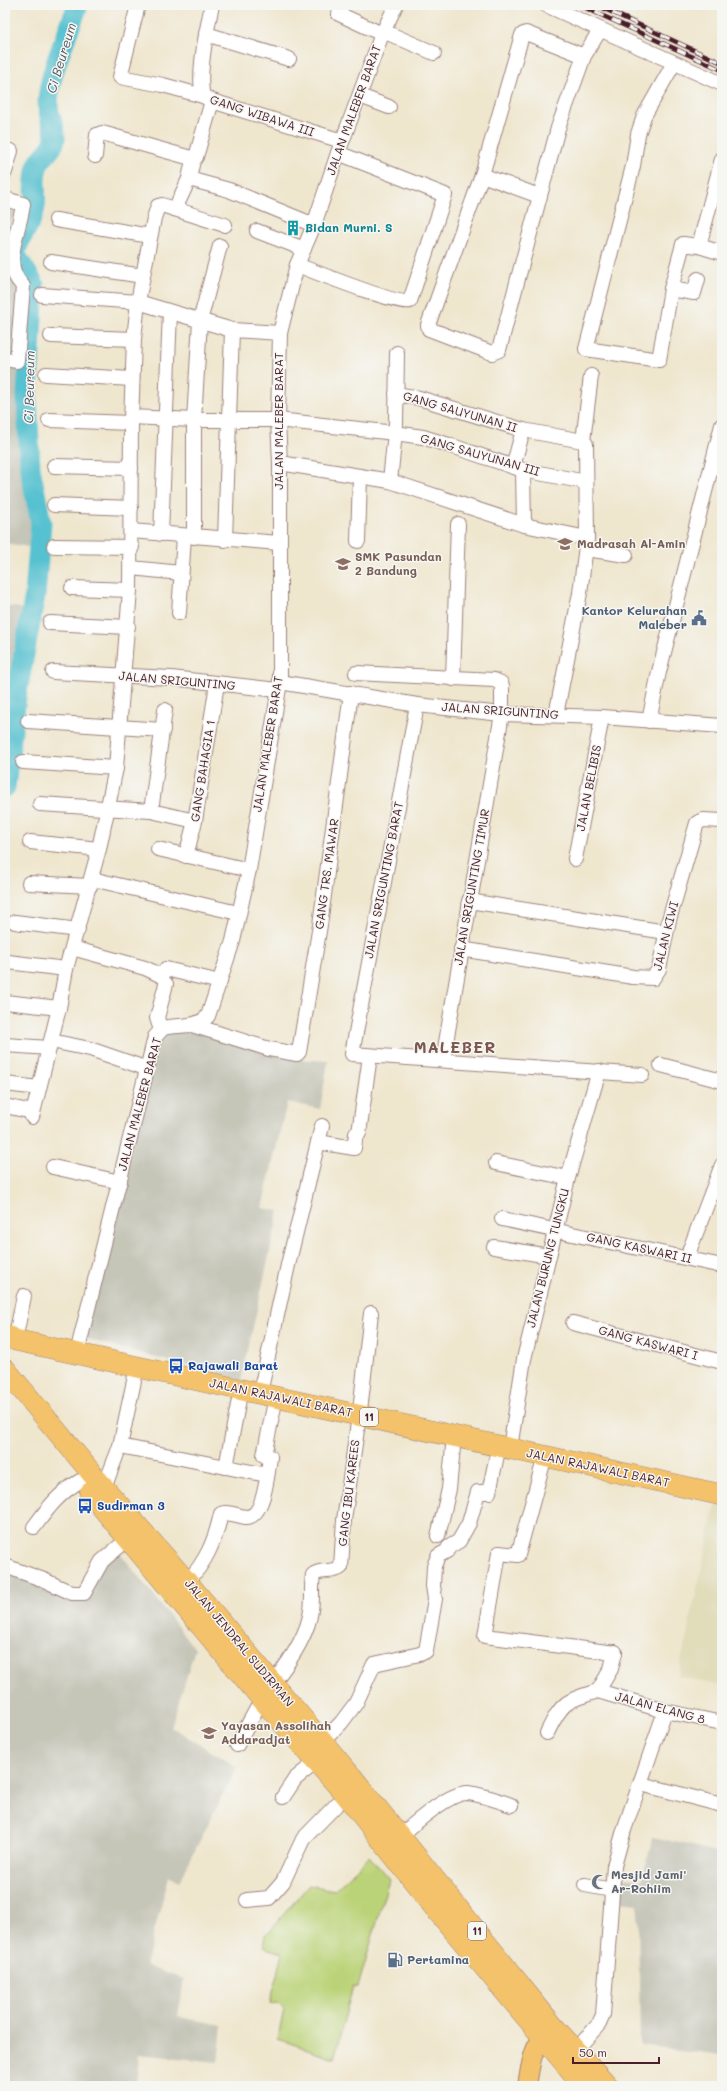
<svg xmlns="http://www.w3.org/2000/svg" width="727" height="2091" viewBox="0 0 727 2091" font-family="Mali,sans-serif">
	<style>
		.built { fill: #e1dcba }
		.industrial { fill: #c5c5b8 }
		.green { fill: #bbd378; stroke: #827952 }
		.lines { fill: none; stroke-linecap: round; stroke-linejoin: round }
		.river { stroke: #56c1d0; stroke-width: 21 }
		.minor-casing { stroke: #9c827c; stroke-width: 16 }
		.major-casing { stroke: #9c827c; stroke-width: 20 }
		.highway-casing { stroke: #9c827c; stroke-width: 22 }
		.minor { stroke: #fff; stroke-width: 14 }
		.major { stroke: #f3c26a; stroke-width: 18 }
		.highway { stroke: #f3c26a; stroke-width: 21 }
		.rail-casing { stroke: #4a1f2b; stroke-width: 4.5 }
		.rail { stroke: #f6f6f2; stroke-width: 3; stroke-dasharray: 9; stroke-linecap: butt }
		.labels { text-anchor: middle; stroke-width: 3; stroke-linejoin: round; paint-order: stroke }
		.shield { fill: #f6f6f2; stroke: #7e6067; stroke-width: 1 }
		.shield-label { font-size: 11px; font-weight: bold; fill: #4a1f2b }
		.street-label { font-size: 12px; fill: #4a1f2b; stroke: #f6f6f2 }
		.culture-label { font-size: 12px; font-weight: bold; fill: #0d838f; stroke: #f6f6f2; text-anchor: start }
		.education-label { font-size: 12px; font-weight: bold; fill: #785e54; stroke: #f6f6f2; text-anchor: start }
		.service-label { font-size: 12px; font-weight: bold; fill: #4e5e75; stroke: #f6f6f2; text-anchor: end }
		.transit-label { font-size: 12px; font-weight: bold; fill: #164399; stroke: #f6f6f2; text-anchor: start }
		.worship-label { font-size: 12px; font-weight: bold; fill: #5b616d; stroke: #f6f6f2; text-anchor: start }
		.water-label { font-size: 13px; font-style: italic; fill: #4e5865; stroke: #f6f6f2 }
		.district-label { font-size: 16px; font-weight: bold; letter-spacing: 1px; fill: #7e574e; stroke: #f6f6f2 }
	</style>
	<rect width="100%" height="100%" fill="#f6f6f2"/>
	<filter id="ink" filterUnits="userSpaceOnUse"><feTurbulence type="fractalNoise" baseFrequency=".025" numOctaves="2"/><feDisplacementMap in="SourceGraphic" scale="8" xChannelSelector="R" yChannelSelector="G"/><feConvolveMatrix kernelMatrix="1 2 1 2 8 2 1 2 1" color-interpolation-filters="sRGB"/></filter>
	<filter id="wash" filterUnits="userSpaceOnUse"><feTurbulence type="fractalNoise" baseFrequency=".012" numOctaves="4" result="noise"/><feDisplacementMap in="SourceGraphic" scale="16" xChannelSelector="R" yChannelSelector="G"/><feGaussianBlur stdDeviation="0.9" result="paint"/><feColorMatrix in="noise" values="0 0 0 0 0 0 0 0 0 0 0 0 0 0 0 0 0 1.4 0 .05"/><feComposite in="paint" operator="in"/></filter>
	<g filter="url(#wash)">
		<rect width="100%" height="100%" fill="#efe6ce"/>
		<polygon class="built" points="717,1498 722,1499 722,1686 678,1676"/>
		<g class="industrial">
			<polygon points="5,200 20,203 10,228 5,254"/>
			<polygon points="5,260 12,274 24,284 26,413 35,548 5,543"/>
			<polygon points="5,606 27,609 25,644 14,667 5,746"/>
			<polygon points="170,1031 197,1031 293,1059 328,1061 320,1109 287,1102 262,1208 279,1211 241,1381 84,1338 159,1040"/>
			<polygon points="113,1544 195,1649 171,1727 237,1767 179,1882 169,1876 145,1966 184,1979 178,2017 222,2025 218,2062 139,2054 136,2086 5,2086 5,1568 83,1595"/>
			<polygon points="653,1837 722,1853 722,2055 640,2045 638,1904 617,1902 620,1878 642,1880"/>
		</g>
		<polygon class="green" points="369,1856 389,1879 358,1987 353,1986 334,2058 278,2039 284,2009 279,2003 270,2004 282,1953 264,1947 266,1935 309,1885 335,1890"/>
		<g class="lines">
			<path class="river" d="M5,787L16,697L35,595L41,523L30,468L27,397L34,285L15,254C18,237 32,225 35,207C37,193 32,178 38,165C42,155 55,149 55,137C55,128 48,115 48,104C48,75 68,33 78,5"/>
		</g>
	</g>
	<g filter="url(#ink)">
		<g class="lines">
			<g class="minor-casing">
				<g id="minor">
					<polyline points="138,5 120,77 163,85 203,96"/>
					<path d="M212,5C207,28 197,74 203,96L212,101L342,141"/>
					<polyline points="341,5 339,14 382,34"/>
					<polyline points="546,5 722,84"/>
					<polyline points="383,31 434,53"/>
					<polyline points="206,34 289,59"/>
					<polyline points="584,56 558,128 499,350 492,353 429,329 428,325 482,175 522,35 526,33 584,56 600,30"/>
					<polyline points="674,63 644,116 638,134 633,166 586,349 659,360 671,289 694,293 698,279"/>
					<polyline points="360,96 389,107"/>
					<polyline points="95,156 97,135 102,133 191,158 193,160 189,179 229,190 314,225"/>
					<polyline points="193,160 196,157 212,101"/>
					<polyline points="5,172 11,151"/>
					<polyline points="482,175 539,196"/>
					<path d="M5,199L23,204C20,232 0,264 23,286L17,361L5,359"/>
					<polyline points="175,209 189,179"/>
					<polyline points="56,220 150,236"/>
					<polyline points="257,231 304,249"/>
					<polyline points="699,246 722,253"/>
					<polyline points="51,262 143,276"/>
					<path d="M297,265C313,271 400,306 410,301L445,195L338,153"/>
					<polyline points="671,289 683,244 699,246 722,159"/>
					<polyline points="42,295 138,302 232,330 280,333"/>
					<polyline points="51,336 134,339"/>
					<polyline points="46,374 132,379"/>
					<polyline points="396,394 419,398 523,430 513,467"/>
					<polyline points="131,417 194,420 278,420 395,433 423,437 455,447 523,470 586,482"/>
					<polyline points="49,420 131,423"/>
					<polyline points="523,430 583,441"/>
					<polyline points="583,441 591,376"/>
					<polyline points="280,463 390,481 524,525 587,538"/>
					<polyline points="54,466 131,468"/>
					<polyline points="523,470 524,525"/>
					<polyline points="390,481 396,423 397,353"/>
					<polyline points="54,505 131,508"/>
					<polyline points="131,531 279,543"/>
					<polyline points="161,534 170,312"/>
					<polyline points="194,537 194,420 200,321 220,246"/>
					<polyline points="225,540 232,330"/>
					<polyline points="358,541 360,476"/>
					<polyline points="54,546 132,547"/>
					<polyline points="586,549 626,555"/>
					<polyline points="131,568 181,573"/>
					<polyline points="72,588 130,590"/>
					<polyline points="179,613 184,536"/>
					<polyline points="50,623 128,627"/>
					<polyline points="53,672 171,678 278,690"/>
					<polyline points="356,673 494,680 501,683 502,686 502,714 443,1060"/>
					<polyline points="453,679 458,524"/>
					<polyline points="280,682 417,705 502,714 602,717 722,726"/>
					<polyline points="417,705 352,1054 642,1075"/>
					<polyline points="556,715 580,593 587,538 586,444 583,441"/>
					<polyline points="28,721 163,730"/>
					<polyline points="649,721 659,672 722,425"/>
					<polyline points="23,762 116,768"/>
					<polyline points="40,804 151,811 195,821"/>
					<polyline points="151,811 165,710"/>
					<polyline points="30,842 99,849"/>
					<polyline points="158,849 249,870"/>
					<polyline points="186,856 195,821 217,684"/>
					<polyline points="575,859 602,717"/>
					<polyline points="92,879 238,913"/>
					<polyline points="29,883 90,886"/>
					<polyline points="469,901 666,932"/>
					<polyline points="15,922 78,930"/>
					<polyline points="72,948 145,968 162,976 166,969 220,982"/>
					<polyline points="461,949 633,977 653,978 659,969 669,920 697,823 703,820 722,821"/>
					<polyline points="8,962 66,969"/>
					<polyline points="5,1002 59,1008"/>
					<polyline points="192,1025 269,1049 297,1054 299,1052 320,925 351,693"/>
					<polyline points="161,1030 157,1018 166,984"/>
					<polyline points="51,1041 90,1049 148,1069"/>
					<polyline points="5,1045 49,1048"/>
					<polyline points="661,1065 722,1081"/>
					<polyline points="5,1084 39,1088"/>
					<polyline points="5,1106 33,1112"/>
					<polyline points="32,1117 59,1008 66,969 99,849 116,768 130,590 131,423 134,339 138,302 154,218 158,206 162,205 225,225"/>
					<polyline points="318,1142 354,1148 356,1134 359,1133 370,1056"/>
					<polyline points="496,1163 568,1178"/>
					<polyline points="53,1167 120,1182"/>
					<polyline points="502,1219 722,1266"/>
					<polyline points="494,1247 549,1256"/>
					<polyline points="689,1258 690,1249 722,1165"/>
					<polyline points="573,1323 722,1362"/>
					<polyline points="15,1340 24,1296"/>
					<path d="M77,1353L155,1037L163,1028C178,1024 196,1029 208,1016L233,941L249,870L280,682V463L278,420L280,333L297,265L314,225L338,153L382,34L396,5"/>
					<polyline points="241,1389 226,1467 267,1475"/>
					<polyline points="260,1393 288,1265 322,1126"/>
					<polyline points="120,1446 226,1467"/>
					<polyline points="510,1448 524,1359 568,1178 599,1071"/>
					<polyline points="545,1456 518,1555 499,1553 485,1636 615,1653"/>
					<polyline points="104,1488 120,1446 137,1367"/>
					<path d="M34,1527C48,1508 59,1493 80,1481"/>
					<polyline points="438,1536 449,1489 454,1436"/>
					<polyline points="5,1566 44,1580 72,1593 84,1593 102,1561 128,1539"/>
					<path d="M187,1582C206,1562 215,1541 221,1514C229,1511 237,1516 246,1517C264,1518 268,1471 270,1457L264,1455L276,1397"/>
					<path d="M272,1684C288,1664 308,1636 311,1610C313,1598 311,1586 313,1575C321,1568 333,1574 341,1567L344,1520L361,1402L371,1313"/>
					<polyline points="598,1691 665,1711 722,1723"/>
					<path d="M547,1733C562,1702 565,1701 598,1691L611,1669L615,1652"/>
					<polyline points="322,1742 341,1723 356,1703 374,1664 420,1654 426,1651 435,1599 433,1586 434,1566 438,1556 447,1551 449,1547 459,1541 469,1523 478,1492 489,1492 499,1446"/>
					<polyline points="237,1745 262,1699"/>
					<polyline points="641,1784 722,1805"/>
					<polyline points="283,1797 295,1779 317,1761"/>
					<path d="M400,1836C414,1824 449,1792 468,1793C483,1795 497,1800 511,1805"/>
					<polyline points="585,1885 612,1890"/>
					<polyline points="247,1900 269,1898 283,1882 303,1839 346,1795"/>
					<polyline points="575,2051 599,2024 603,2015 614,1866 624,1830 665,1711"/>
				</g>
			</g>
			<g class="major-casing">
				<path id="major" d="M527,2086C531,2062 532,2045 551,2028"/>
			</g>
			<g class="highway-casing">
				<g id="highway">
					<polyline points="5,1335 15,1340 722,1495"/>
					<polyline points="5,1369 104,1488 187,1582 352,1777 553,2026 608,2086"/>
					<polyline points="90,1493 262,1699 346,1795 439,1913 584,2086"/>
				</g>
			</g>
			<use href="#minor" class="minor"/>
			<use href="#major" class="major"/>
			<use href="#highway" class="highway"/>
			<g class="rail-casing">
				<g id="rail">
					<polyline points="579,5 722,70"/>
					<polyline points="596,5 722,63"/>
				</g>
			</g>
			<use href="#rail" class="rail"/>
		</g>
	</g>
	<defs>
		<g id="building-bare" transform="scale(1.2)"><path d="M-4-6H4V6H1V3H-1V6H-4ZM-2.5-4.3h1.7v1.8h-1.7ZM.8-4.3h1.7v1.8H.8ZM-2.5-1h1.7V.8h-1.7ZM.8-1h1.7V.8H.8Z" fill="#0f9aa8" stroke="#f6f6f2" stroke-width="2.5" paint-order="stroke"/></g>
		<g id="school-bare" transform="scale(1.2)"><path d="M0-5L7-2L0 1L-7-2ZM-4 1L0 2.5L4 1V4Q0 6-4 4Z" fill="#8d6e63" stroke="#f6f6f2" stroke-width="2.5" paint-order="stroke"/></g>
		<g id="civic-bare" transform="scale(1.2)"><path d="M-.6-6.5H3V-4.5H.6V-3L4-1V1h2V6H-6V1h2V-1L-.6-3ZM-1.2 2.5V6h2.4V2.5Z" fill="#5c6f8a" stroke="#f6f6f2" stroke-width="2.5" paint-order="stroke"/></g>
		<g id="bus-bare" transform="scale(1.2)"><path d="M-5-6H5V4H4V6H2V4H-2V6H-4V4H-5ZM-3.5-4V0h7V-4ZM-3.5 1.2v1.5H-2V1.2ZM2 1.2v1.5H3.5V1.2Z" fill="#1a4fb4" stroke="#f6f6f2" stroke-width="2.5" paint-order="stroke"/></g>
		<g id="mosque-bare" transform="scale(1.2)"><path d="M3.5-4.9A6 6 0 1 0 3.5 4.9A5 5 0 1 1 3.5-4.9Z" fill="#6b7280" stroke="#f6f6f2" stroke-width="2.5" paint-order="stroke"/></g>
		<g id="fuel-bare" transform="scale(1.2)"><path d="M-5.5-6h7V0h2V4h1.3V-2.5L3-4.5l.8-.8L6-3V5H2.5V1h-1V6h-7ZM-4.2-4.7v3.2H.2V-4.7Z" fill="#5c6f8a" stroke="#f6f6f2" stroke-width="2.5" paint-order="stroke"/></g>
	</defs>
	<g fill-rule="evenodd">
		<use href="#building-bare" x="293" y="228"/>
		<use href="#school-bare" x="565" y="544"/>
		<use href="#school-bare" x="343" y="564"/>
		<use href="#civic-bare" x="699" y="618"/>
		<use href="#bus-bare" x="176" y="1366"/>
		<use href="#bus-bare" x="85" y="1506"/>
		<use href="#school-bare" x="209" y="1733"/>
		<use href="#mosque-bare" x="599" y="1882"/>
		<use href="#fuel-bare" x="395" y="1960"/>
	</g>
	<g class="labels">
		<g class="shield">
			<rect x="360" y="1408" width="18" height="18" rx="3"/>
			<rect x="468" y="1922" width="18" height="18" rx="3"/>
		</g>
		<g class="shield-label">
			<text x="369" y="1421">11</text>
			<text x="477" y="1935">11</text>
		</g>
		<g class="street-label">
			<text transform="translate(354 110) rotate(-70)" y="4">JALAN MALEBER BARAT</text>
			<text transform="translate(262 116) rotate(18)" y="4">GANG WIBAWA III</text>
			<text transform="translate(460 412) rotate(16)" y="4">GANG SAUYUNAN II</text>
			<text transform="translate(279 421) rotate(-90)" y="4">JALAN MALEBER BARAT</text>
			<text transform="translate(480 455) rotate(16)" y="4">GANG SAUYUNAN III</text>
			<text transform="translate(177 681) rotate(5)" y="4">JALAN SRIGUNTING</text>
			<text transform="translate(500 711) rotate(4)" y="4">JALAN SRIGUNTING</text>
			<text transform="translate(268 744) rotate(-81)" y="4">JALAN MALEBER BARAT</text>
			<text transform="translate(203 771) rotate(-81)" y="4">GANG BAHAGIA 1</text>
			<text transform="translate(589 788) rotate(-79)" y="4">JALAN BELIBIS</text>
			<text transform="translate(327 874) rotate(-82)" y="4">GANG TRS. MAWAR</text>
			<text transform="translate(384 880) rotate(-79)" y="4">JALAN SRIGUNTING BARAT</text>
			<text transform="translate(472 887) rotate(-80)" y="4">JALAN SRIGUNTING TIMUR</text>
			<text transform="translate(666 936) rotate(-76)" y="4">JALAN KIWI</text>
			<text transform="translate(140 1104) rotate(-75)" y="4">JALAN MALEBER BARAT</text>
			<text transform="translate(639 1248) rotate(12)" y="4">GANG KASWARI II</text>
			<text transform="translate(548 1258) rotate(-76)" y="4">JALAN BURUNG TUNGKU</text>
			<text transform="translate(648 1343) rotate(15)" y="4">GANG KASWARI I</text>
			<text transform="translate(281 1398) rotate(12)" y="4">JALAN RAJAWALI BARAT</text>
			<text transform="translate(598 1468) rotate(12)" y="4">JALAN RAJAWALI BARAT</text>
			<text transform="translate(349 1493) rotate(-83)" y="4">GANG IBU KAREES</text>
			<text transform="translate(239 1643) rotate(50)" y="4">JALAN JENDRAL SUDIRMAN</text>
			<text transform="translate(660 1708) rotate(15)" y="4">JALAN ELANG 8</text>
		</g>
		<g class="culture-label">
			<text x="305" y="232">Bidan Murni. S</text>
		</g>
		<g class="education-label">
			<text x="577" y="548">Madrasah Al-Amin</text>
			<text x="355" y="561">SMK Pasundan<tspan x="355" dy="14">2 Bandung</tspan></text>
			<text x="221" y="1730">Yayasan Assolihah<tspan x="221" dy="14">Addaradjat</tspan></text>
		</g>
		<g class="service-label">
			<text x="687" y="615">Kantor Kelurahan<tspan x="687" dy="14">Maleber</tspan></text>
			<text x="407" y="1964" text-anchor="start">Pertamina</text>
		</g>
		<g class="transit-label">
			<text x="188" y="1370">Rajawali Barat</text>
			<text x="97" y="1510">Sudirman 3</text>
		</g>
		<g class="worship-label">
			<text x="611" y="1879">Mesjid Jami'<tspan x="611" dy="14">Ar-Rohiim</tspan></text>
		</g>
		<g class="water-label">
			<text transform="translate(61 58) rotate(-73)" y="5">Ci Beureum</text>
			<text transform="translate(29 387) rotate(-89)" y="5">Ci Beureum</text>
		</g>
		<g class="district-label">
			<text x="455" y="1053">MALEBER</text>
		</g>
	</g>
	<rect width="727" height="2091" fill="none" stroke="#f6f6f2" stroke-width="20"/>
	<path d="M573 2057v6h86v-6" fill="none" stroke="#4a1f2b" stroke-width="2"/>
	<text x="579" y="2057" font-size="12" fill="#4a1f2b" stroke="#f6f6f2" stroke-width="3" paint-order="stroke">50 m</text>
</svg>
